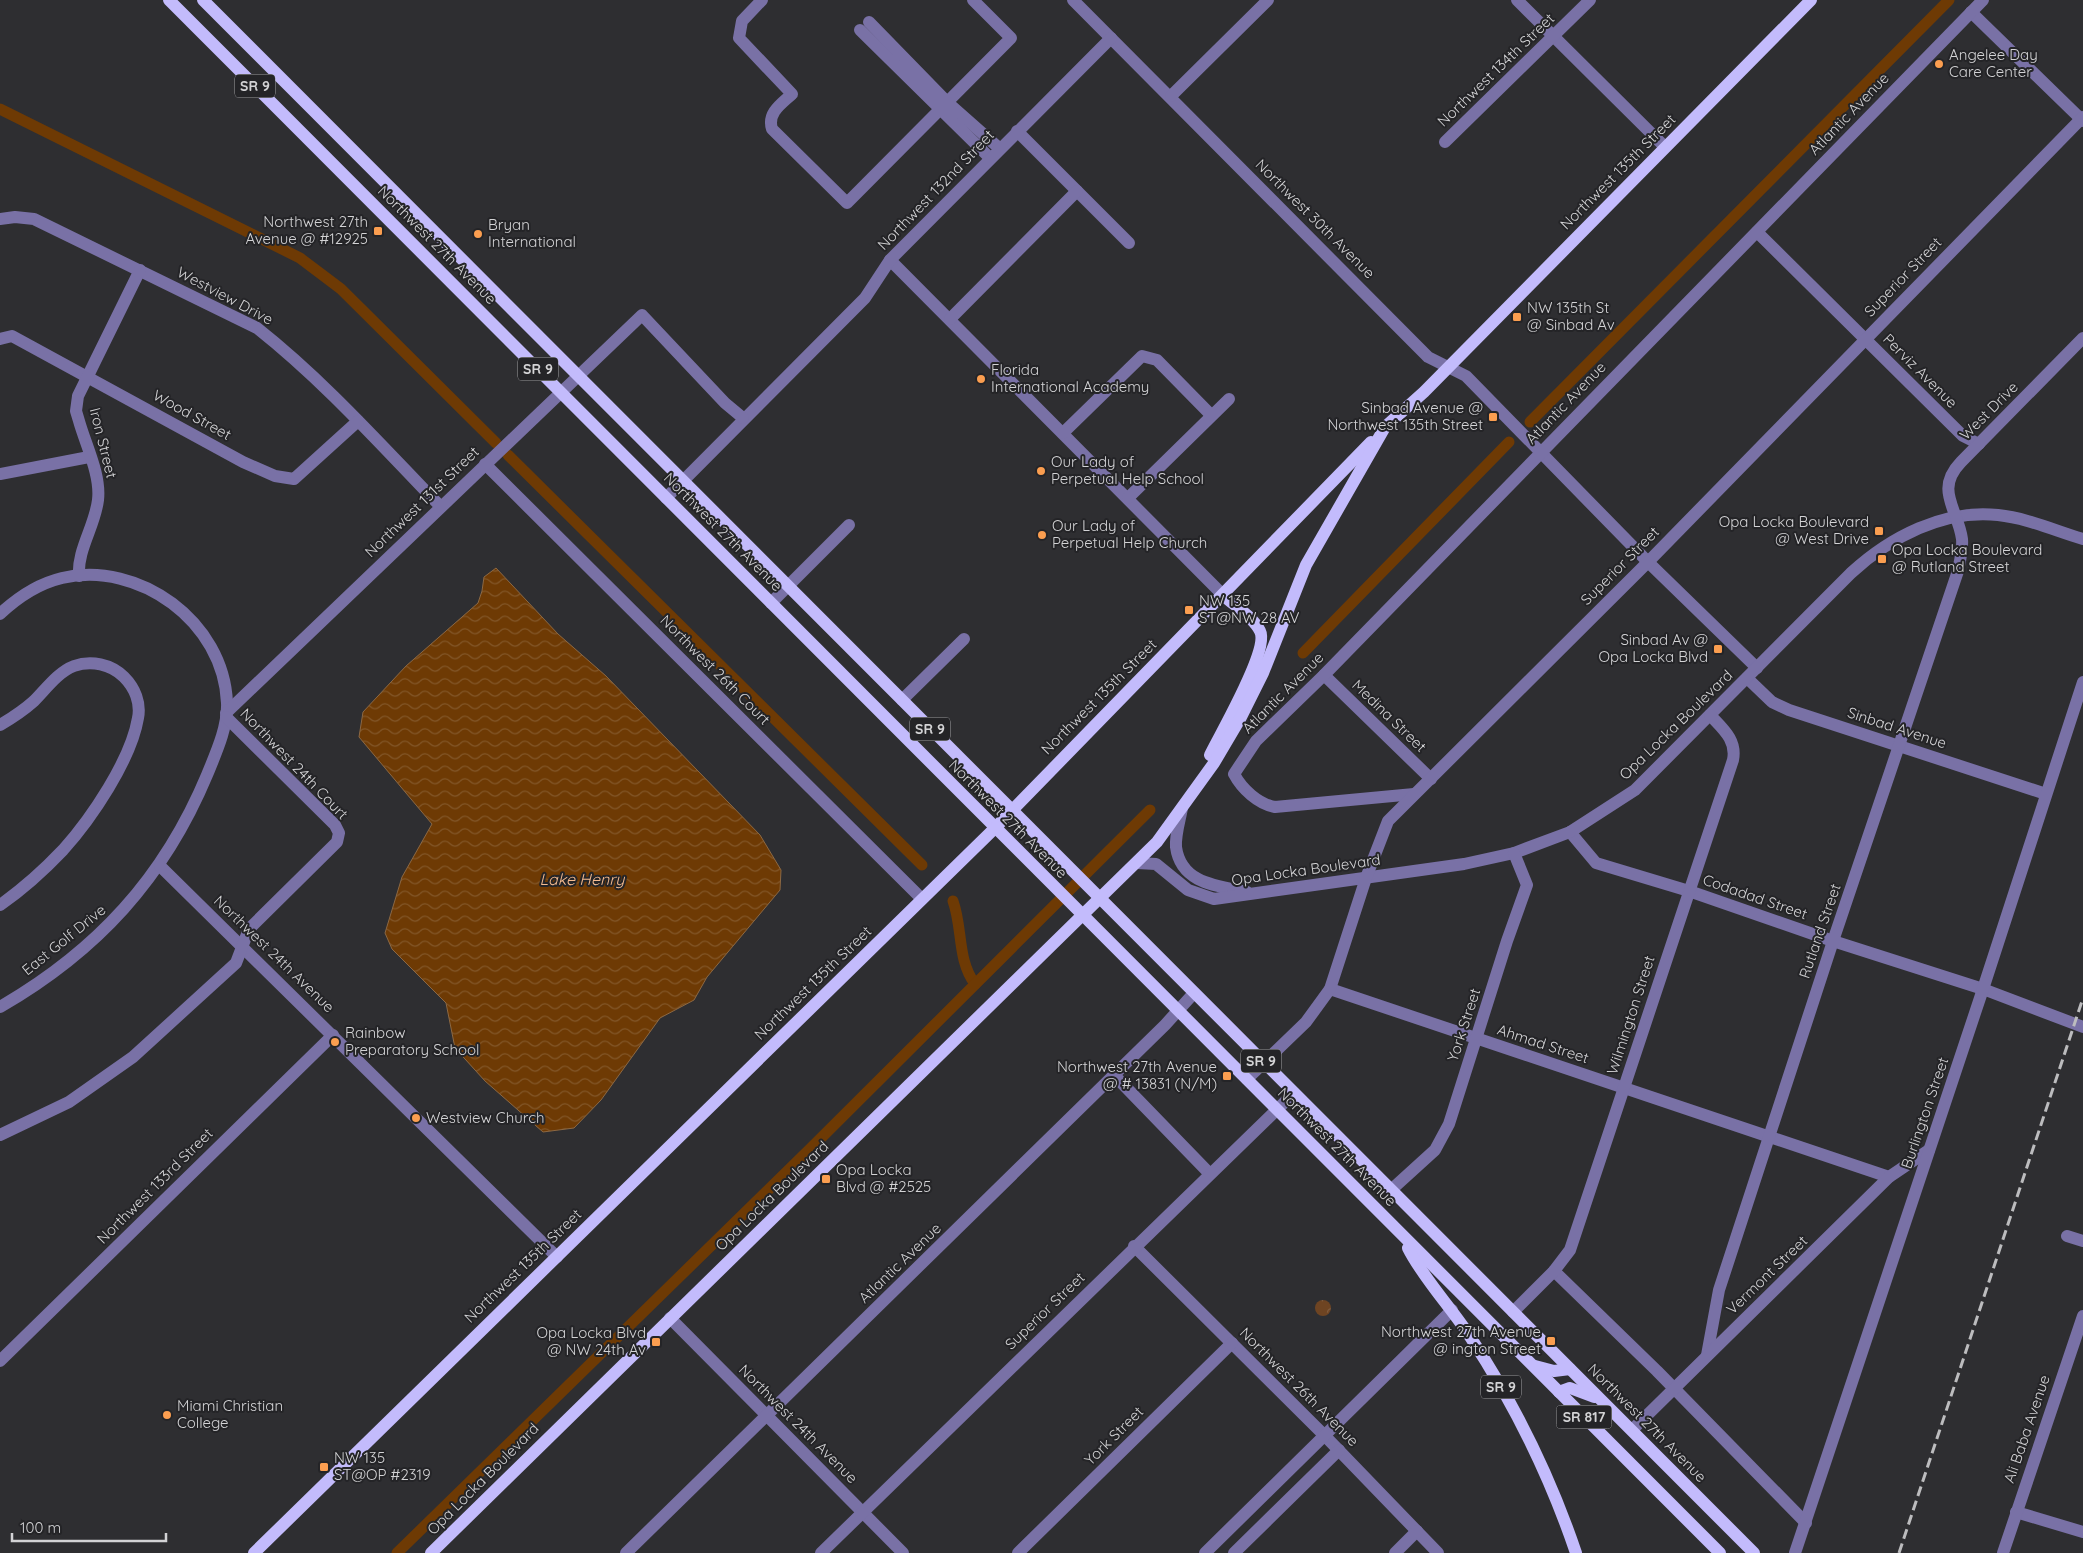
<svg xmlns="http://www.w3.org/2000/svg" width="2083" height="1553" viewBox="0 0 2083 1553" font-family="Quicksand,sans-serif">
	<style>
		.park { fill: url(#park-crowns) }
		.water { fill: url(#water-waves); stroke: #8c6843 }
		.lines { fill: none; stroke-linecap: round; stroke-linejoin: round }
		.canal { stroke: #6e3a04; stroke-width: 11 }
		.minor { stroke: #7971a6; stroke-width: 12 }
		.major { stroke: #c3bbfc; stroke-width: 12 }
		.rail { stroke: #bcbcbe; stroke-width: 3; stroke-dasharray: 10 5; stroke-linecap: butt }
		.poi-dot { fill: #fb9e50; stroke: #242427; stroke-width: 2 }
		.labels { text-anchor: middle; stroke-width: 4; stroke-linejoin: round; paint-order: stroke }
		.shield { fill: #242427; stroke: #9e9ea1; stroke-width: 1 }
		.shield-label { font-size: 14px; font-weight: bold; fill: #d3d3d5 }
		.poi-label { font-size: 15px; fill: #d3d3d5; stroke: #242427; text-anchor: start }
		.street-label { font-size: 15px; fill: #d3d3d5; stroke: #242427 }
		.water-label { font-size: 16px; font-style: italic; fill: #f6bc90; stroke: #242427 }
	</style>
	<defs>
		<pattern id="park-crowns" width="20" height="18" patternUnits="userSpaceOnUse" patternTransform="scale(1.25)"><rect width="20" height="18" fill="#6e4422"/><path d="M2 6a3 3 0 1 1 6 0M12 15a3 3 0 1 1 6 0" fill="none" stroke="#825e41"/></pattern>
		<pattern id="water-waves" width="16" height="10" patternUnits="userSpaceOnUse" patternTransform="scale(1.25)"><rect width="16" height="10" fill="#6e3a04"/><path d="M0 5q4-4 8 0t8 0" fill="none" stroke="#825628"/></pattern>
	</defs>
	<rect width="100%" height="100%" fill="#2e2e31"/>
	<circle class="park" cx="1323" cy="1308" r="8"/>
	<polygon class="water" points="496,568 558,634 606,676 760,835 781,870 780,890 707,977 694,1000 660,1018 601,1100 574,1128 543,1132 485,1081 455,1048 446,1003 392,949 385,933 402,877 432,824 359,737 363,712 406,666 478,603 482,591 484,577"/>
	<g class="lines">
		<g class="canal">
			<polyline points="0,109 300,258 341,289 496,443"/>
			<polyline points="1530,422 1949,0"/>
			<polyline points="508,455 922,865"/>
			<polyline points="1303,653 1509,442"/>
			<path d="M953,901C963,929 957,960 975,984"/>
			<polyline points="397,1553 811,1148 1150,810"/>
		</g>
		<g class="minor">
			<path d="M762,0L742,21L739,38L792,94C781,104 767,113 772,129L847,203L1011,38L973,0"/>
			<polyline points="1073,0 1428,357 1466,376 1648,562 1757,668"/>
			<polyline points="1517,0 1665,147"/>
			<polyline points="1971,12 2083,121"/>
			<polyline points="869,22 947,102 999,148"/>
			<polyline points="860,30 990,158"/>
			<polyline points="1171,96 1268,0"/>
			<polyline points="1017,131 1129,243"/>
			<polyline points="1445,142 1590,0"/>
			<path d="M0,219L15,217L34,219L257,328C324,381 381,445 440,506"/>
			<polyline points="1757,232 1963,436 1979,444"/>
			<polyline points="890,260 1224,596"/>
			<polyline points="950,319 1077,191"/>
			<polyline points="0,339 12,336 243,462 275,476 294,479 358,421"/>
			<polyline points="1063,433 1142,356 1157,360 1211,415"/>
			<polyline points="485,464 922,899"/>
			<polyline points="0,474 89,457"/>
			<polyline points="666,498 865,298 890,260 1111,38"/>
			<polyline points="1128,498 1229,399"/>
			<path d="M79,576C77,550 95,526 98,500C101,475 86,446 79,421L76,411L78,396L140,270"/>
			<polyline points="771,603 849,525"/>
			<path d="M0,614C18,597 37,584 62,578C139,560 224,622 227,703C228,727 216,753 207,775C164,878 97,951 0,1007"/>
			<polyline points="1324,675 1431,779"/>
			<polyline points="1747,678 1772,702 1789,710 2046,794"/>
			<polyline points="902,700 964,639"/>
			<polyline points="226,713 642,315 725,403 743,418"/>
			<path d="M0,725C12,718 24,710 34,701C46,689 58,672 74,666C91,660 111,664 124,677C135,688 141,703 138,718C131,760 91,819 63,850C44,870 23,889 0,905"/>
			<path d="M1414,794L1275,807C1258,804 1242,789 1234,774L1256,741L1324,675L1983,0"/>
			<path d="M1182,808C1180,820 1175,835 1176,847C1181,884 1218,886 1247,892"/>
			<polyline points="1570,832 1596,863 1689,891 1833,941 1983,989 2083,1027"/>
			<path d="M1137,863L1156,864L1188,890L1214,899L1464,864L1514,853L1570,832L1635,790L1851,573C1890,537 1944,509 1998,515C2027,518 2056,531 2083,539"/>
			<polyline points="160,866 557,1257"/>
			<polyline points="1330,989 1889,1177"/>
			<polyline points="1114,1075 1209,1173"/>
			<polyline points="1247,1079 1306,1022 1330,989 1366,878 1388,821 1648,562 2083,117"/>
			<polyline points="0,1135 69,1102 133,1057 236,963 249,929 337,842 339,833 335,825 226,717"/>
			<polyline points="1391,1190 1435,1150 1449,1124 1507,941 1527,885 1514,853"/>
			<polyline points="2067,1236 2083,1241"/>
			<polyline points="1134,1246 1325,1436 1438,1553"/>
			<polyline points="1554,1271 1657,1371 1806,1523"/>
			<path d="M1513,1312L1554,1271L1570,1250L1733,760C1737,740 1723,729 1710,715"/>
			<polyline points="670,1318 903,1553"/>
			<path d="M1707,1355L1719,1290L1833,941L1958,571C1960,561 1963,549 1962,539C1958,509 1934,490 1961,462L2083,338"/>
			<polyline points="0,1361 333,1035"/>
			<polyline points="1632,1430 1889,1177 1929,1150"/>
			<polyline points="2016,1512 2083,1532"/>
			<polyline points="626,1553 1165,1025 1194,993"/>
			<polyline points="821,1553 1294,1093"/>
			<polyline points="1018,1553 1232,1343"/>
			<polyline points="1205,1553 1452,1310"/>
			<polyline points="1234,1553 1339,1450"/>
			<polyline points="1395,1553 1417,1531"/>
			<polyline points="1795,1553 1983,989 2083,682"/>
			<polyline points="2003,1553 2083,1316"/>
		</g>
		<g class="major">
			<polyline points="169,0 1720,1553"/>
			<polyline points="203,0 1754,1553"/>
			<path d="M1210,755C1220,734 1270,650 1260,631C1253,617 1235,606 1224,596"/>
			<path d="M1408,1248C1423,1278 1450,1306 1469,1335C1514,1403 1550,1476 1576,1553"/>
			<polyline points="1535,1366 1554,1371 1570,1369"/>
			<polyline points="1559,1392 1570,1388 1594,1397"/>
			<polyline points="254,1553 995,828 1371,442"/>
			<polyline points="431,1553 1157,842 1214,763 1240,719 1263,673 1306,565 1385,427 1424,392 1811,0"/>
		</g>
		<polyline class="rail" points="1899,1553 2083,998"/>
	</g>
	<g class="poi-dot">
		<circle cx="1939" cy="64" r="5"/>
		<rect x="373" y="226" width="10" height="10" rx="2.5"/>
		<circle cx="478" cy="234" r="5"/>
		<rect x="1512" y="312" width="10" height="10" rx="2.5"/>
		<circle cx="981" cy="379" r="5"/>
		<rect x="1488" y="412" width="10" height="10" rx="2.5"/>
		<circle cx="1041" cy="471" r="5"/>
		<rect x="1874" y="526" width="10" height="10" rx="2.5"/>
		<circle cx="1042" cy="535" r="5"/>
		<rect x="1877" y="554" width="10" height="10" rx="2.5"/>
		<rect x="1184" y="605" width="10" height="10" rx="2.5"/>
		<rect x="1713" y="644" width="10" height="10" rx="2.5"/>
		<circle cx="335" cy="1042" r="5"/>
		<rect x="1222" y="1071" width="10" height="10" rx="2.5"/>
		<circle cx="416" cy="1118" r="5"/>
		<rect x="821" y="1174" width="10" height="10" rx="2.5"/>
		<rect x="1546" y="1336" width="10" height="10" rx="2.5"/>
		<rect x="651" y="1337" width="10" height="10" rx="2.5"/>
		<circle cx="167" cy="1415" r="5"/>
		<rect x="319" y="1462" width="10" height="10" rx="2.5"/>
	</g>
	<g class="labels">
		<g class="shield">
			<rect x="235" y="74.5" width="40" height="23" rx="4"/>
			<rect x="518" y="357.5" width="40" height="23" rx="4"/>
			<rect x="910" y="717.5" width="40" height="23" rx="4"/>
			<rect x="1241" y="1049.5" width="40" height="23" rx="4"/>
			<rect x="1481" y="1375.5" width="40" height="23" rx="4"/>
			<rect x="1556.5" y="1405.5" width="55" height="23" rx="4"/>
		</g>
		<g class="shield-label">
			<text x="255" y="91">SR 9</text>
			<text x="538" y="374">SR 9</text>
			<text x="930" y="734">SR 9</text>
			<text x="1261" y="1066">SR 9</text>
			<text x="1501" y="1392">SR 9</text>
			<text x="1584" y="1422">SR 817</text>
		</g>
		<g class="poi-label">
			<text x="1949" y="60">Angelee Day<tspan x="1949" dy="17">Care Center</tspan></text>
			<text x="368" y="227" text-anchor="end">Northwest 27th<tspan x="368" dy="17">Avenue @ #12925</tspan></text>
			<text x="488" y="230">Bryan<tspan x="488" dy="17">International</tspan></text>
			<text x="1527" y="313">NW 135th St<tspan x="1527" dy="17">@ Sinbad Av</tspan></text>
			<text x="991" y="375">Florida<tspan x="991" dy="17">International Academy</tspan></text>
			<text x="1483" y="413" text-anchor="end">Sinbad Avenue @<tspan x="1483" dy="17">Northwest 135th Street</tspan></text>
			<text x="1051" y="467">Our Lady of<tspan x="1051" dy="17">Perpetual Help School</tspan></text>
			<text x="1869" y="527" text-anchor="end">Opa Locka Boulevard<tspan x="1869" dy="17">@ West Drive</tspan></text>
			<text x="1052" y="531">Our Lady of<tspan x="1052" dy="17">Perpetual Help Church</tspan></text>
			<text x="1892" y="555">Opa Locka Boulevard<tspan x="1892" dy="17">@ Rutland Street</tspan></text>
			<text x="1199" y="606">NW 135<tspan x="1199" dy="17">ST@NW 28 AV</tspan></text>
			<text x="1708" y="645" text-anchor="end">Sinbad Av @<tspan x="1708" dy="17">Opa Locka Blvd</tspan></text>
			<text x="345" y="1038">Rainbow<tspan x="345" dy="17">Preparatory School</tspan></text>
			<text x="1217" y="1072" text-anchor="end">Northwest 27th Avenue<tspan x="1217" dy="17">@ # 13831 (N/M)</tspan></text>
			<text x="426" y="1123">Westview Church</text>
			<text x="836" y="1175">Opa Locka<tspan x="836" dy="17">Blvd @ #2525</tspan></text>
			<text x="1541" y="1337" text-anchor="end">Northwest 27th Avenue<tspan x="1541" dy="17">@ ington Street</tspan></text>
			<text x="646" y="1338" text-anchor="end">Opa Locka Blvd<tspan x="646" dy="17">@ NW 24th Av</tspan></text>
			<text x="177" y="1411">Miami Christian<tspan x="177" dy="17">College</tspan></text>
			<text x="334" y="1463">NW 135<tspan x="334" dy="17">ST@OP #2319</tspan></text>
		</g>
		<g class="street-label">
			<text transform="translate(1496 70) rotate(-44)" y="5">Northwest 134th Street</text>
			<text transform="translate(1849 114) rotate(-46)" y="5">Atlantic Avenue</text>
			<text transform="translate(1618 172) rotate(-45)" y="5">Northwest 135th Street</text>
			<text transform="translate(936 190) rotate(-46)" y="5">Northwest 132nd Street</text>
			<text transform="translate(1315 219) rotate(45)" y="5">Northwest 30th Avenue</text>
			<text transform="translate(437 245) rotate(45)" y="5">Northwest 27th Avenue</text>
			<text transform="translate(1903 277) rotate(-46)" y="5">Superior Street</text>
			<text transform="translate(225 296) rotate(28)" y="5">Westview Drive</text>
			<text transform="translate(1920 371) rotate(45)" y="5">Perviz Avenue</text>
			<text transform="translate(1566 403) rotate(-46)" y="5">Atlantic Avenue</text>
			<text transform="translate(1989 411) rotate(-45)" y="5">West Drive</text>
			<text transform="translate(192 415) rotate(29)" y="5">Wood Street</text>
			<text transform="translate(103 443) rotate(76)" y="5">Iron Street</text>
			<text transform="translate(422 502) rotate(-44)" y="5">Northwest 131st Street</text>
			<text transform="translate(723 532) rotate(45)" y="5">Northwest 27th Avenue</text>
			<text transform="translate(1620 566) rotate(-45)" y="5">Superior Street</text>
			<text transform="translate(715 670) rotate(45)" y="5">Northwest 26th Court</text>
			<text transform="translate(1283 693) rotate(-45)" y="5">Atlantic Avenue</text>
			<text transform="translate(1099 697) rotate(-45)" y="5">Northwest 135th Street</text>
			<text transform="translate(1389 716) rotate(44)" y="5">Medina Street</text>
			<text transform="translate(1676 725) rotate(-44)" y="5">Opa Locka Boulevard</text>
			<text transform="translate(1897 728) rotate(18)" y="5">Sinbad Avenue</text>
			<text transform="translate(294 764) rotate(46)" y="5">Northwest 24th Court</text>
			<text transform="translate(1008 819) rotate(45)" y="5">Northwest 27th Avenue</text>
			<text transform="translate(1306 870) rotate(-8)" y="5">Opa Locka Boulevard</text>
			<text transform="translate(1755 897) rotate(19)" y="5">Codadad Street</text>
			<text transform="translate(1820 931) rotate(-71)" y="5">Rutland Street</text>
			<text transform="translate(64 940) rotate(-39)" y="5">East Golf Drive</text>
			<text transform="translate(274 954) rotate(44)" y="5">Northwest 24th Avenue</text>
			<text transform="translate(813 983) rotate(-44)" y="5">Northwest 135th Street</text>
			<text transform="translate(1631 1015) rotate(-72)" y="5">Wilmington Street</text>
			<text transform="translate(1464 1025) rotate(-72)" y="5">York Street</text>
			<text transform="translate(1543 1044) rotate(18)" y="5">Ahmad Street</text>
			<text transform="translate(1925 1113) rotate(-71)" y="5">Burlington Street</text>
			<text transform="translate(1337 1147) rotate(45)" y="5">Northwest 27th Avenue</text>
			<text transform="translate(155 1186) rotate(-45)" y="5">Northwest 133rd Street</text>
			<text transform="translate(772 1196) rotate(-44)" y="5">Opa Locka Boulevard</text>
			<text transform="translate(900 1263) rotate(-44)" y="5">Atlantic Avenue</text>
			<text transform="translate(523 1266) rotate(-44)" y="5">Northwest 135th Street</text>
			<text transform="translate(1767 1275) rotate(-44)" y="5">Vermont Street</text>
			<text transform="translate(1045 1311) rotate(-44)" y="5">Superior Street</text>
			<text transform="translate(1299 1387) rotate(45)" y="5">Northwest 26th Avenue</text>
			<text transform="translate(1647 1423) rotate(45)" y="5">Northwest 27th Avenue</text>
			<text transform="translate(798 1424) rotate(45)" y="5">Northwest 24th Avenue</text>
			<text transform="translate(2027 1429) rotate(-71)" y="5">Ali Baba Avenue</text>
			<text transform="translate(1114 1436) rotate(-45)" y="5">York Street</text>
			<text transform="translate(483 1479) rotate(-45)" y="5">Opa Locka Boulevard</text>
		</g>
		<g class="water-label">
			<text x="582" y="885">Lake Henry</text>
		</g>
	</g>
	<path d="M12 1533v8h154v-8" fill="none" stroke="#d3d3d5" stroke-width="2.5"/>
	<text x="20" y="1533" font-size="15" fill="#d3d3d5" stroke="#242427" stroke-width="4" paint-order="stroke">100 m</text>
</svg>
